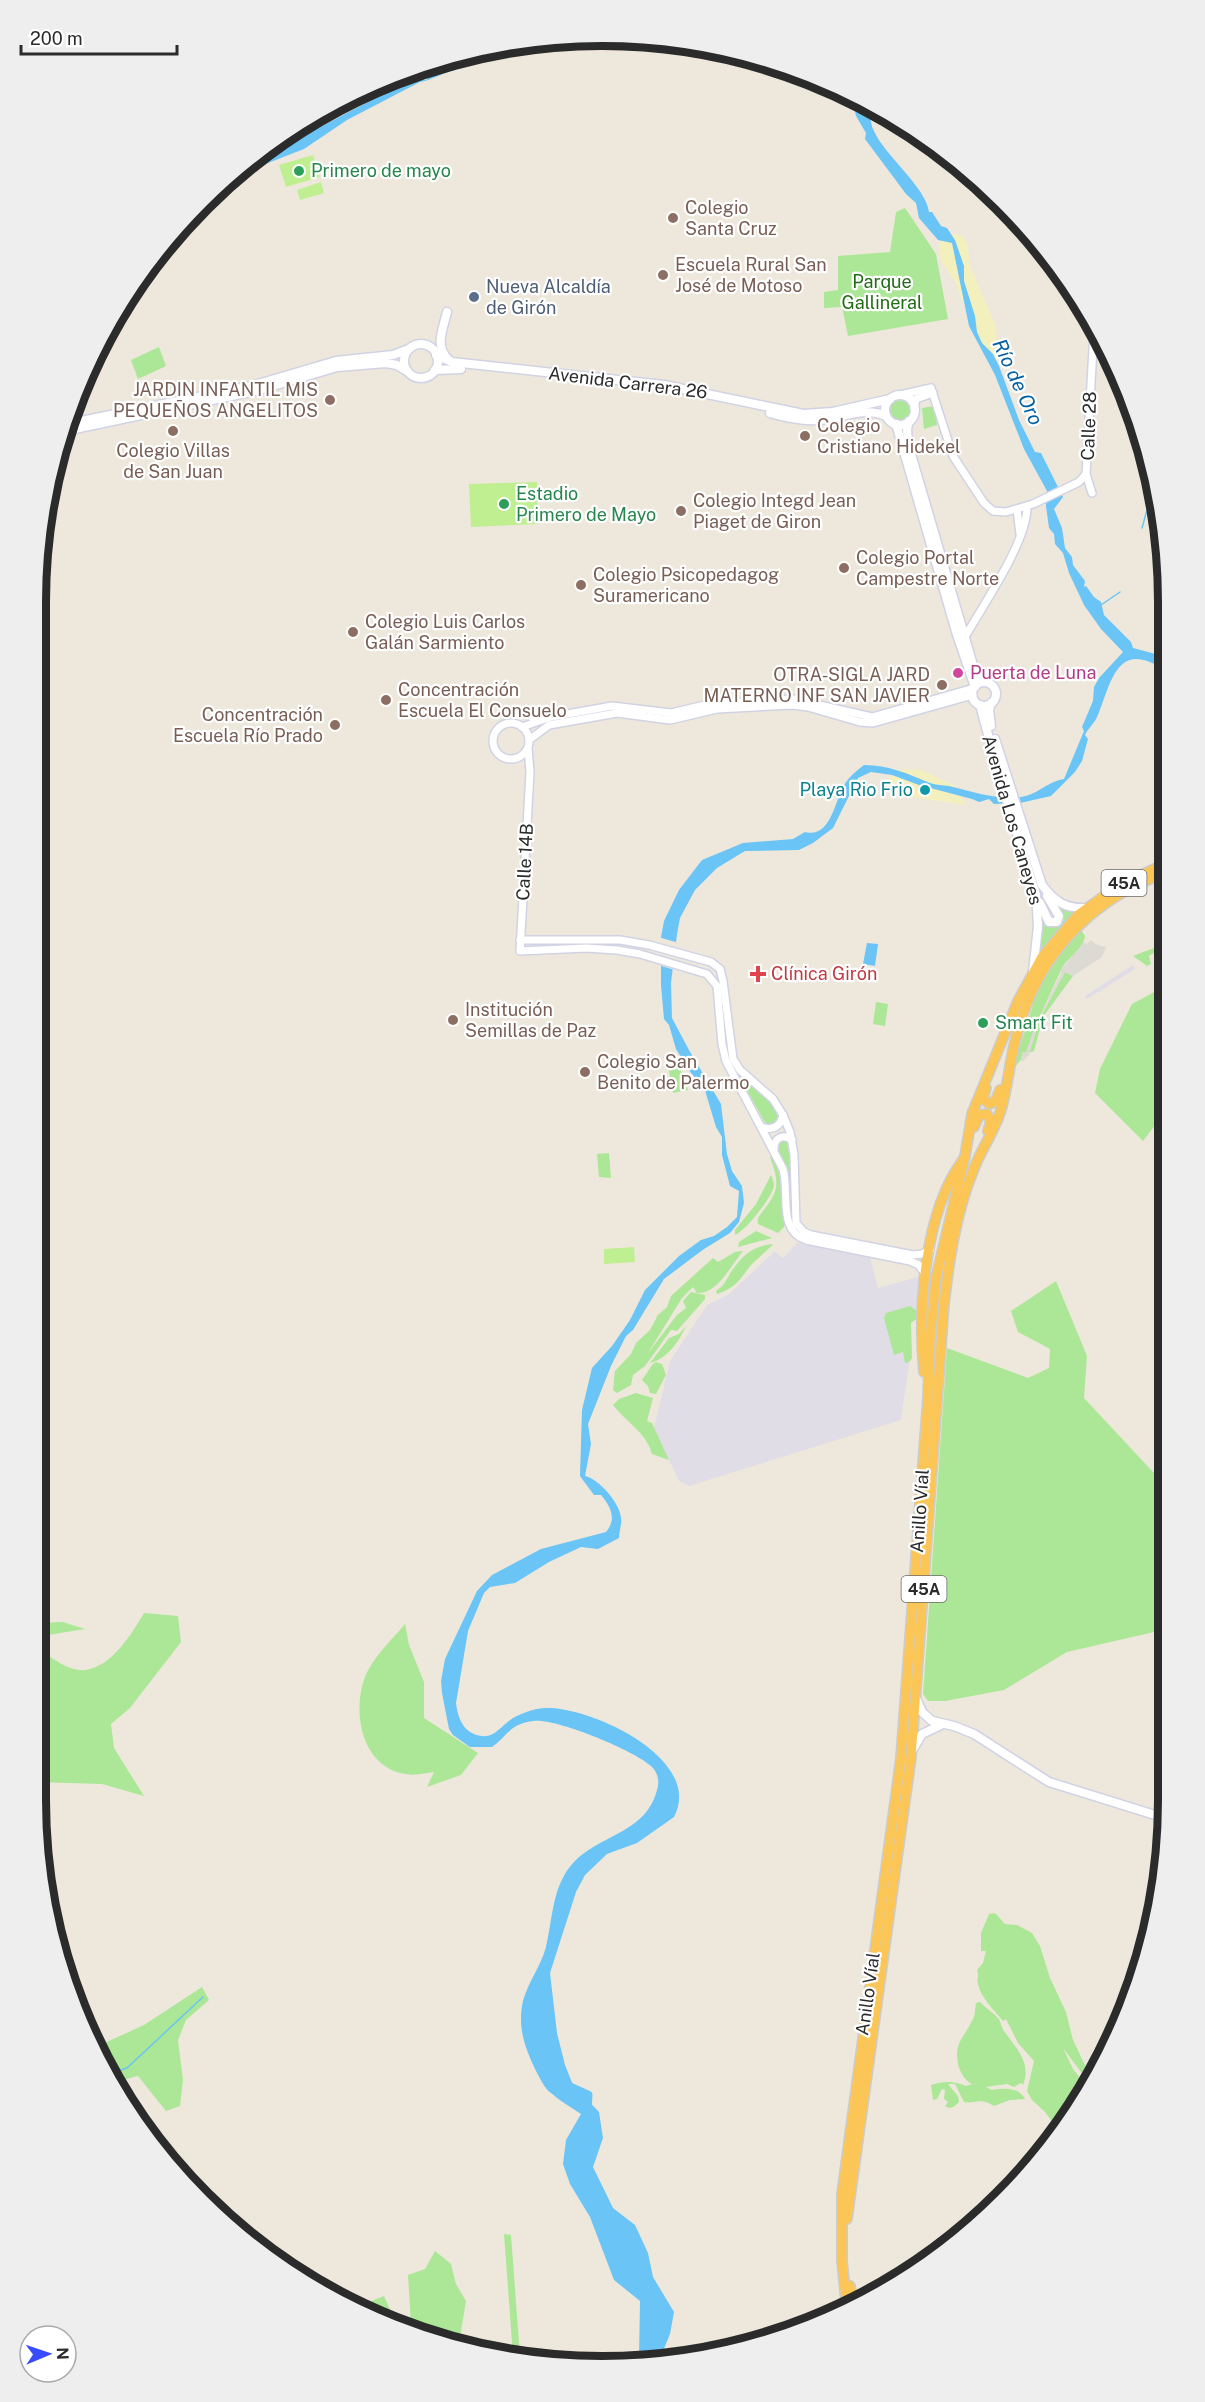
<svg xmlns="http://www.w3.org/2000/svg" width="1205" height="2402" viewBox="0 0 1205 2402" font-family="'Public Sans',sans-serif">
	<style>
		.industrial { fill: #e0dde6 }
		.green { fill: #abe796 }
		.sand { fill: #f4f0be }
		.pitch { fill: #bfef91 }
		.plaza { fill: #dddad4 }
		.water { fill: #6ac4f5 }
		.pier { fill: #eee8dc }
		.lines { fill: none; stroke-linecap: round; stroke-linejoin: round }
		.stream { stroke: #6ac4f5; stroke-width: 1.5 }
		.river { stroke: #6ac4f5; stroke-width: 9 }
		.tertiary-casing { stroke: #d1d3e5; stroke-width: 10 }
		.secondary-casing { stroke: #d1d3e5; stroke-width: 11 }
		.trunk-casing { stroke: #ccc; stroke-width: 12 }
		.tertiary { stroke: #fff; stroke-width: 7 }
		.secondary { stroke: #fff; stroke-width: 8 }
		.trunk { stroke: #fcc656; stroke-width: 9 }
		.leisure-dot { fill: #2e9e5b; stroke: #fff; stroke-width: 2 }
		.education-dot { fill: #8d6e63; stroke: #fff; stroke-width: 2 }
		.service-dot { fill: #5c6f8a; stroke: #fff; stroke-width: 2 }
		.hotel-dot { fill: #d1479c; stroke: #fff; stroke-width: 2 }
		.culture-dot { fill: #0f9aa8; stroke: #fff; stroke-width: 2 }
		.health-dot { fill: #e0444e; stroke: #fff; stroke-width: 2 }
		.labels { text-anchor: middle; stroke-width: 4.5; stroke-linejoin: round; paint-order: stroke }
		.shield { fill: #fff; stroke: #6b6b6b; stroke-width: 1.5 }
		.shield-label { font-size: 16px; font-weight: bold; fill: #2b2b2b }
		.leisure-label { font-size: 18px; fill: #27864d; stroke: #fff; text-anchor: start }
		.education-label { font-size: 18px; fill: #785e54; stroke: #fff; text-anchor: start }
		.park-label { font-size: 18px; fill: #216d16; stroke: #fff }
		.service-label { font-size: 18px; fill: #4e5e75; stroke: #fff; text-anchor: start }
		.street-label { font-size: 18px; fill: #2b2b2b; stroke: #fff }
		.hotel-label { font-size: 18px; fill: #b23c85; stroke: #fff; text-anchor: start }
		.culture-label { font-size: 18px; fill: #0d838f; stroke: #fff; text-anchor: end }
		.health-label { font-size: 18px; fill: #be3a42; stroke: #fff; text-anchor: start }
		.water-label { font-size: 20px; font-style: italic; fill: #0660a4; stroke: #fff }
		.rim { fill: none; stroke: #2b2b2b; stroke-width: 8 }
	</style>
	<rect width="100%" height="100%" fill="#eee8dc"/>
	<g class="industrial">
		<polygon points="1133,965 1135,969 1087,999 1085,996"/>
		<polygon points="797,1243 870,1257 878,1288 922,1276 919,1311 908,1320 910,1357 901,1420 689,1486 679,1481 654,1428 670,1361 707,1305 728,1295 775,1251 783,1258"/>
	</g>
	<g class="green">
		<polygon points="905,208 936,254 948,319 848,336 842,307 824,308 824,292 838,290 838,256 890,252 896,212"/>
		<polygon points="159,347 166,366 138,379 131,360"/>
		<circle cx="900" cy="411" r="11"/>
		<polygon points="934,406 937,425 924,429 922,408"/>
		<polygon points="1053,901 1064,910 1076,911 1048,943 1037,960 1042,933 1040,905 1048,927 1055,927 1063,922 1064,916"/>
		<path d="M1081,930L1085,936C1083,951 1067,957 1061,970C1049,997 1035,1025 1026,1053L1023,1052L1021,1060L1013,1069L1038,988L1066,944Z"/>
		<path d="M1159,946L1165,948V955C1159,953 1157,950 1149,956L1151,964L1147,966L1133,956Z"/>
		<polygon points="1065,972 1073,976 1043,1017 1034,1051 1029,1053 1040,1018"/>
		<polygon points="1156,991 1161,995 1165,993 1166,1111 1143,1141 1095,1093 1100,1069 1132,1004"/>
		<polygon points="876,1002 888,1004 885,1026 873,1024"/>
		<polygon points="678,1063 688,1090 673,1093 668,1066"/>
		<path d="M740,1078C754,1089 781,1102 777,1123L769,1126L764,1121Z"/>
		<polygon points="781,1139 789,1140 790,1147 792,1195 787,1172 777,1148"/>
		<polygon points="609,1153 611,1178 599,1177 597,1154"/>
		<path d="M773,1156C782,1178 787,1203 784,1227L778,1233L758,1224C757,1218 759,1216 763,1211C780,1189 779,1182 770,1157Z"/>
		<path d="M771,1175C772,1177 774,1182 774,1185C774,1195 745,1232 735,1235V1230L756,1204Z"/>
		<polygon points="756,1231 772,1238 738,1247 739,1242"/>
		<path d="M773,1244C766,1252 758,1258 751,1265C740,1279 736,1288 717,1294L716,1291C724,1286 726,1280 731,1272C742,1256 752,1246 773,1244Z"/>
		<path d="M743,1251C732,1264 717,1295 697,1293L693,1287L682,1298L648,1353L677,1315L686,1308L683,1301L691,1292L705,1295V1299L677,1331L671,1330L645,1366L633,1375L631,1385L617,1393L613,1390L615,1371L631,1354L636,1343L650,1330L658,1315L667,1307L671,1296L713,1258L718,1262L735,1252Z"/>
		<polygon points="1056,1281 1087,1356 1084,1398 1153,1472 1167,1473 1167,1629 1067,1652 1004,1690 945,1701 928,1701 923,1694 947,1348 1028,1378 1049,1368 1050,1349 1018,1332 1011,1311"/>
		<polygon points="910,1306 918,1312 919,1317 911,1323 912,1358 909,1362 905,1363 903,1352 894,1355 884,1318 886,1313"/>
		<path d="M686,1326C678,1343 668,1358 650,1363L669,1338L679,1334Z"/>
		<polygon points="656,1362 662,1364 666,1375 656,1394 650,1393 648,1386 642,1380 652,1365"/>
		<path d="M636,1393L653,1398L647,1421L652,1423L669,1460L652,1454C646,1432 626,1422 613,1405L619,1399Z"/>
		<path d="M144,1613L178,1616L181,1642L130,1708L111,1724L114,1748L144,1796L102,1784L36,1782V1646C48,1656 69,1672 85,1670C112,1667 132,1633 144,1613Z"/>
		<polygon points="63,1622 85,1629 36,1637 36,1623"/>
		<path d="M405,1624L409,1645L424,1682V1718L478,1753L461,1775L427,1787L434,1772C426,1773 415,1776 406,1774C363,1768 352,1715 364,1680C371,1659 391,1641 405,1624Z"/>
		<path d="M995,1913L1005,1924L1017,1925L1032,1933L1040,1946L1050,1978L1066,2012L1073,2040L1091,2078L1084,2076L1063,2048L1073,2069L1086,2085L1056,2127L1045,2112L1032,2100L1027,2091L1034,2061L1018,2043L1006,2019L1003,2021C994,2010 981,1998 978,1984C976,1978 980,1977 977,1970L983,1963L986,1951H981V1933L989,1914Z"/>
		<polygon points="202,1987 209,2000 186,2020 178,2040 183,2080 180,2106 166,2111 138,2076 119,2081 100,2045 144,2025"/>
		<path d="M980,2002C985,2007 993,2013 998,2018C1001,2021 1001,2027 1004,2031C1016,2048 1032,2063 1023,2085L1021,2083L1014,2087L1007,2084L986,2087L992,2090C1004,2088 1019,2087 1025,2099L1010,2100L994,2106C980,2097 977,2104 964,2102L955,2084H948L958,2096L959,2102C954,2107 951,2110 945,2106L948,2102L944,2099L945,2090L942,2089L937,2099L933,2100L931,2085C943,2081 954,2081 966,2086L972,2084C958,2077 952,2052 962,2038C966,2032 970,2025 974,2017C975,2013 975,2008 976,2003Z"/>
		<polygon points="504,2234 511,2235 520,2356 513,2356"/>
		<polygon points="435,2251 451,2264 456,2284 466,2301 460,2337 463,2346 385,2323 356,2307 384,2296 392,2314 405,2327 411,2325 408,2275 425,2269"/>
	</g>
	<g class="sand">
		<polygon points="951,234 963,236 968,246 969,264 996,327 998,359 991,362 970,322 956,283 941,261 939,243"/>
		<polygon points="903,769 921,770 955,786 966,805 899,795 883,783"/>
	</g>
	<g class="pitch">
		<polygon points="313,155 320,177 286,187 279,165"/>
		<polygon points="321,182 324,193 300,200 297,190"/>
		<polygon points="537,482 538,524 471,527 469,484"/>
		<polygon points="634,1247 635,1262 604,1264 604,1249"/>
	</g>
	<polygon class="plaza" points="1091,940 1097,945 1106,947 1102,957 1073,976 1065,972 1040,1018 1029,1055 1023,1061 1021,1060 1023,1052 1026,1053 1034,1028 1061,973 1060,971 1084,942 1087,944"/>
	<g class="water">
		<path d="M497,48L493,53L457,65L456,70C441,73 433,80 420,82L347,120L304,149L268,163L215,192L229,177L261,154L282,147L404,83L417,79L426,80C435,68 454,62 469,59L471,54Z"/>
		<path d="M851,93L864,101L862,106L864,113H869C871,119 871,126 874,131C885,156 926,187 929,212H932L941,226L947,228L955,240L964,266V281L975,316L977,332L982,343L993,354L999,366L1019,420L1035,452L1041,453L1063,497L1054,509L1062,528L1065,548L1072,557L1073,565L1085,581L1084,587L1086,586L1094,597L1101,602L1104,615L1131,642L1133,648L1163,656L1165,670C1118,639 1112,679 1098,715C1095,723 1088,728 1085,735L1088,739L1082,761L1075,772L1051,796L1020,803L994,804L989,799L979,802L972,799L919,785L892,775L871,772L858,778L833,828L813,843L799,850L745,851L717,868L695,890L680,918L677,934L671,983L672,1018L689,1050L721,1104L727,1154L732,1171L742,1186L744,1203L739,1222L730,1233L704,1249L664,1279L633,1330L626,1336L611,1366L588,1424L591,1444L585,1476C599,1479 620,1503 621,1518C622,1524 619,1532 619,1538L598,1549L581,1547L549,1562L515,1583L490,1587L484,1593L468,1631L456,1703C458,1719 464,1734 482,1736C495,1738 503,1724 513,1718C522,1713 533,1709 544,1708C588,1705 705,1758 674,1817L637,1843L607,1854L585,1875L576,1892L550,1973L557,2033L565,2065L573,2085L599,2112L603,2138L593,2167L613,2208L635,2225L648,2253L653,2277L674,2312L670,2334L659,2361L639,2360L640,2301L614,2280L590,2217L570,2184L563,2164L566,2140L581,2114C571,2107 560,2101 551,2093C544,2088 540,2078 536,2071C525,2048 517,2027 523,2001C528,1982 541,1966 546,1947C553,1918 552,1885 574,1862C601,1834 646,1833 657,1790C660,1782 658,1772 651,1766C633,1750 556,1718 533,1721C509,1724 508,1736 492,1747H470L453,1735L449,1729L442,1693L441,1681L445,1659L477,1591L492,1575L541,1549L606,1532C617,1519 611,1507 601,1495H594L580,1476L582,1410L592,1368L612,1346L630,1320L645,1290L679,1256L701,1240L714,1236L727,1227L737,1217L739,1191L730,1186L722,1155V1137L716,1127L704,1087L691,1073L676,1049L669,1025L664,1019L661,985V937L664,921L679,890L702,860L743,843L793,839L805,832C831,839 835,800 844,785C849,777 856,771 864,765C888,765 909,774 930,783C936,785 943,785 949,786C970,791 991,798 1013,798C1038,797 1043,783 1064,779L1084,731L1082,727L1093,701L1094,687L1099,678L1123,652L1101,629L1084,605L1069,573L1063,553L1055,544L1054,534L1049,528L1046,506L1047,491L1024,449L995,375L969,326L952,243L938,240L919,218L916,203L906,194L865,139L866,133L856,116Z"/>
		<polygon points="867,943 878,944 875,966 863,964"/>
	</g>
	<polygon class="pier" points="658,937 679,943 675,970 658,965"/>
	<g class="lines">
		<g class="stream">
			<polyline points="1134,416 1134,440 1147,502 1147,510 1142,528"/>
			<polyline points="1101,605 1120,592"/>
			<polyline points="114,2072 127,2068 203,1997"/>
		</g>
		<polyline class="river" points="568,2086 588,2095 587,2110"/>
		<g class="tertiary-casing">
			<g id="tertiary">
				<polyline points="900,395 931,388 953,456 984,503 993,511 1006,512 1033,504 1079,482 1086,474 1094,330"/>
				<polyline points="914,408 916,399 933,393"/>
				<polyline points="1086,474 1092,493"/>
				<polyline points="1017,509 1020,534"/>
				<path d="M965,637C983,605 1028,541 1027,506"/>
				<polyline points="525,711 531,717 540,720"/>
				<circle cx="511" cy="741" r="18"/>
				<polyline points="522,727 551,717 612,706 671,713 709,704 793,699 872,717 974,688"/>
				<polyline points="529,740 549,725 617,713 670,720 717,709 792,705 808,707 860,722 873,723 973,695"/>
				<path d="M528,748L530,772L520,951L586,948L617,950L640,954L707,974L717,986L722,1044L726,1061L783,1169C790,1193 777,1230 806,1240L910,1261L919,1265L925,1274"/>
				<polyline points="520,940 620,940 649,945 711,962 720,969 723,981 733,1059 740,1070 773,1099 783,1115 790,1132 794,1155 796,1223 804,1232 811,1235 913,1255 922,1254 930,1250"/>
				<path d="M762,1127C773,1131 781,1126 783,1115"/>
				<path d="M774,1149C774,1138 783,1133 792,1140"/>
			</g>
		</g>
		<g class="secondary-casing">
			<g id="secondary">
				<path d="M447,312C443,329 434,347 449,360"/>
				<circle cx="421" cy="361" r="17"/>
				<polyline points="436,355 452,362 664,385 803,414 833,412 890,399"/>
				<polyline points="435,370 461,369"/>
				<circle cx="900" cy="410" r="15"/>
				<path d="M770,413C786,417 801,421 817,420C841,419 863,406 886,416"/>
				<polyline points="909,421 907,429 908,444 975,672 983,682"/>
				<polyline points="67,424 251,386 336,361 393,355 409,349"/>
				<polyline points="896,424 957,635 975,687"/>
				<polyline points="65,431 256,391 337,367 386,363 397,365 407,371"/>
				<circle cx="984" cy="694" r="12"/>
				<polyline points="980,705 999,775 1036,895 1038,926 1033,972"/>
				<polyline points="991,726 989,710 991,703"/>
				<path d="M995,739L1042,885C1054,901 1065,909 1086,908"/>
				<polyline points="1040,903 1049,922 1057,922 1059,916 1047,896"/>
				<polyline points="916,1698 922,1712 932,1721 954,1726 974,1734 1049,1782 1168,1819"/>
				<polyline points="912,1751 922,1734 941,1725"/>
			</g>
		</g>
		<g class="trunk-casing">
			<g id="trunk">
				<polyline points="986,1088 983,1098 989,1104 995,1102 1000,1090"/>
				<polyline points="974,1127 979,1115 987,1114 991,1121 988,1131"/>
				<path d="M924,1372C918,1307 924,1213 963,1160"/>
				<path d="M847,2219L911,1757L944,1304C949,1260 956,1213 973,1171C980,1151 993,1134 1000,1113C1008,1089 1009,1062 1016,1038C1035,959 1088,900 1165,873"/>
				<polyline points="850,2286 853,2308"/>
				<polyline points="847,2310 842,2261 842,2194 901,1758 928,1398 930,1341 936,1278 965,1156 972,1114 1018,1001 1042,957 1078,915 1118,886 1165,864"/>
			</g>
		</g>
		<use href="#tertiary" class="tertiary"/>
		<use href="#secondary" class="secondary"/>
		<use href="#trunk" class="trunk"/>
	</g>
	<g class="leisure-dot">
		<circle cx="299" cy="171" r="6"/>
		<circle cx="504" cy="504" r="6"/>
		<circle cx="983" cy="1023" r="6"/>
	</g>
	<g class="education-dot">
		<circle cx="673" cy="218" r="6"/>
		<circle cx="663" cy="275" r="6"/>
		<circle cx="330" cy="400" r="6"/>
		<circle cx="173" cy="431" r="6"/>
		<circle cx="805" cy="436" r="6"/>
		<circle cx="681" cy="511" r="6"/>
		<circle cx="844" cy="568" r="6"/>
		<circle cx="581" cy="585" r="6"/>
		<circle cx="353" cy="632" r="6"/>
		<circle cx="942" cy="685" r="6"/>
		<circle cx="386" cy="700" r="6"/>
		<circle cx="335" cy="725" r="6"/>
		<circle cx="453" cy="1020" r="6"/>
		<circle cx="585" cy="1072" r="6"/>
	</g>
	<circle class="service-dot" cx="474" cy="297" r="6"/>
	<circle class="hotel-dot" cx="958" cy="673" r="6"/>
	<circle class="culture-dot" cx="925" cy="790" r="6"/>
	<path class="health-dot" d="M755 965h6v6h6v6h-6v6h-6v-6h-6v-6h6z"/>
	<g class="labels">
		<g class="shield">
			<rect x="1101.5" y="870" width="45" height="26" rx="4.5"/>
			<rect x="901.5" y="1576" width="45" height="26" rx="4.5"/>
		</g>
		<g class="shield-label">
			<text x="1124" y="889">45A</text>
			<text x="924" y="1595">45A</text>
		</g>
		<g class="leisure-label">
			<text x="311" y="177">Primero de mayo</text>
			<text x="516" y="500">Estadio<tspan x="516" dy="21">Primero de Mayo</tspan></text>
			<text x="995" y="1029">Smart Fit</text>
		</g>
		<g class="education-label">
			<text x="685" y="214">Colegio<tspan x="685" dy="21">Santa Cruz</tspan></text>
			<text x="675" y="271">Escuela Rural San<tspan x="675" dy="21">José de Motoso</tspan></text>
			<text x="318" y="396" text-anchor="end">JARDIN INFANTIL MIS<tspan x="318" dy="21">PEQUEÑOS ANGELITOS</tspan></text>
			<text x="817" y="432">Colegio<tspan x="817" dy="21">Cristiano Hidekel</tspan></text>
			<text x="173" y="457" text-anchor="middle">Colegio Villas<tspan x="173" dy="21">de San Juan</tspan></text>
			<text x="693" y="507">Colegio Integd Jean<tspan x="693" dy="21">Piaget de Giron</tspan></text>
			<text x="856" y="564">Colegio Portal<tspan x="856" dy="21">Campestre Norte</tspan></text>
			<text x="593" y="581">Colegio Psicopedagog<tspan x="593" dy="21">Suramericano</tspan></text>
			<text x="365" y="628">Colegio Luis Carlos<tspan x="365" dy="21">Galán Sarmiento</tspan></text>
			<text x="930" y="681" text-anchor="end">OTRA-SIGLA JARD<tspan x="930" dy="21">MATERNO INF SAN JAVIER</tspan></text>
			<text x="398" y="696">Concentración<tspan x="398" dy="21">Escuela El Consuelo</tspan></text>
			<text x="323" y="721" text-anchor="end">Concentración<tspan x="323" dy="21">Escuela Río Prado</tspan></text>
			<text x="465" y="1016">Institución<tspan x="465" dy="21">Semillas de Paz</tspan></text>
			<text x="597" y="1068">Colegio San<tspan x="597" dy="21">Benito de Palermo</tspan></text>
		</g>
		<g class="park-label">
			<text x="882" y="288">Parque<tspan x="882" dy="21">Gallineral</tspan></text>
		</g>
		<g class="service-label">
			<text x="486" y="293">Nueva Alcaldía<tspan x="486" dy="21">de Girón</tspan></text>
		</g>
		<g class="street-label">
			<text transform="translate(628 383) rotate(7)" y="6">Avenida Carrera 26</text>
			<text transform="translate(1089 426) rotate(-88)" y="6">Calle 28</text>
			<text transform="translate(1012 820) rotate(74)" y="6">Avenida Los Caneyes</text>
			<text transform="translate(525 862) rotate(-87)" y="6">Calle 14B</text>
			<text transform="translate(920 1511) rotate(-86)" y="6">Anillo Víal</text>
			<text transform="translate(868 1994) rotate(-82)" y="6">Anillo Víal</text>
		</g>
		<g class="hotel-label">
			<text x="970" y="679">Puerta de Luna</text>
		</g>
		<g class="culture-label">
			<text x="913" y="796">Playa Rio Frio</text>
		</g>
		<g class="health-label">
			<text x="771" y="980">Clínica Girón</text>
		</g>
		<g class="water-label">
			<text transform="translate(1018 382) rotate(65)" y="7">Río de Oro</text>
		</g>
	</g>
	<path d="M0 0H1205V2402H0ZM602 46H602A556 556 0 0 1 1158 602V1800A556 556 0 0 1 602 2356H602A556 556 0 0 1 46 1800V602A556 556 0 0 1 602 46Z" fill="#eee" fill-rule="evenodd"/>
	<path class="rim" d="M602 46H602A556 556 0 0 1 1158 602V1800A556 556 0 0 1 602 2356H602A556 556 0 0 1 46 1800V602A556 556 0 0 1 602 46Z"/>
	<g transform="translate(48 2354) rotate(88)"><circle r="28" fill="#ffffff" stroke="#aaaaaa" stroke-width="1.5"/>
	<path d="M0-4.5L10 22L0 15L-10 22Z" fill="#384cff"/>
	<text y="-9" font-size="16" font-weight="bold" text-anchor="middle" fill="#2b2b2b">N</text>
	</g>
	<path d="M21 45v9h156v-9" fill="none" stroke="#2b2b2b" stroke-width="3"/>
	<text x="30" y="45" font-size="18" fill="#2b2b2b" stroke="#ffffff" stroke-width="4.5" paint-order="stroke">200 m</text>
</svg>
